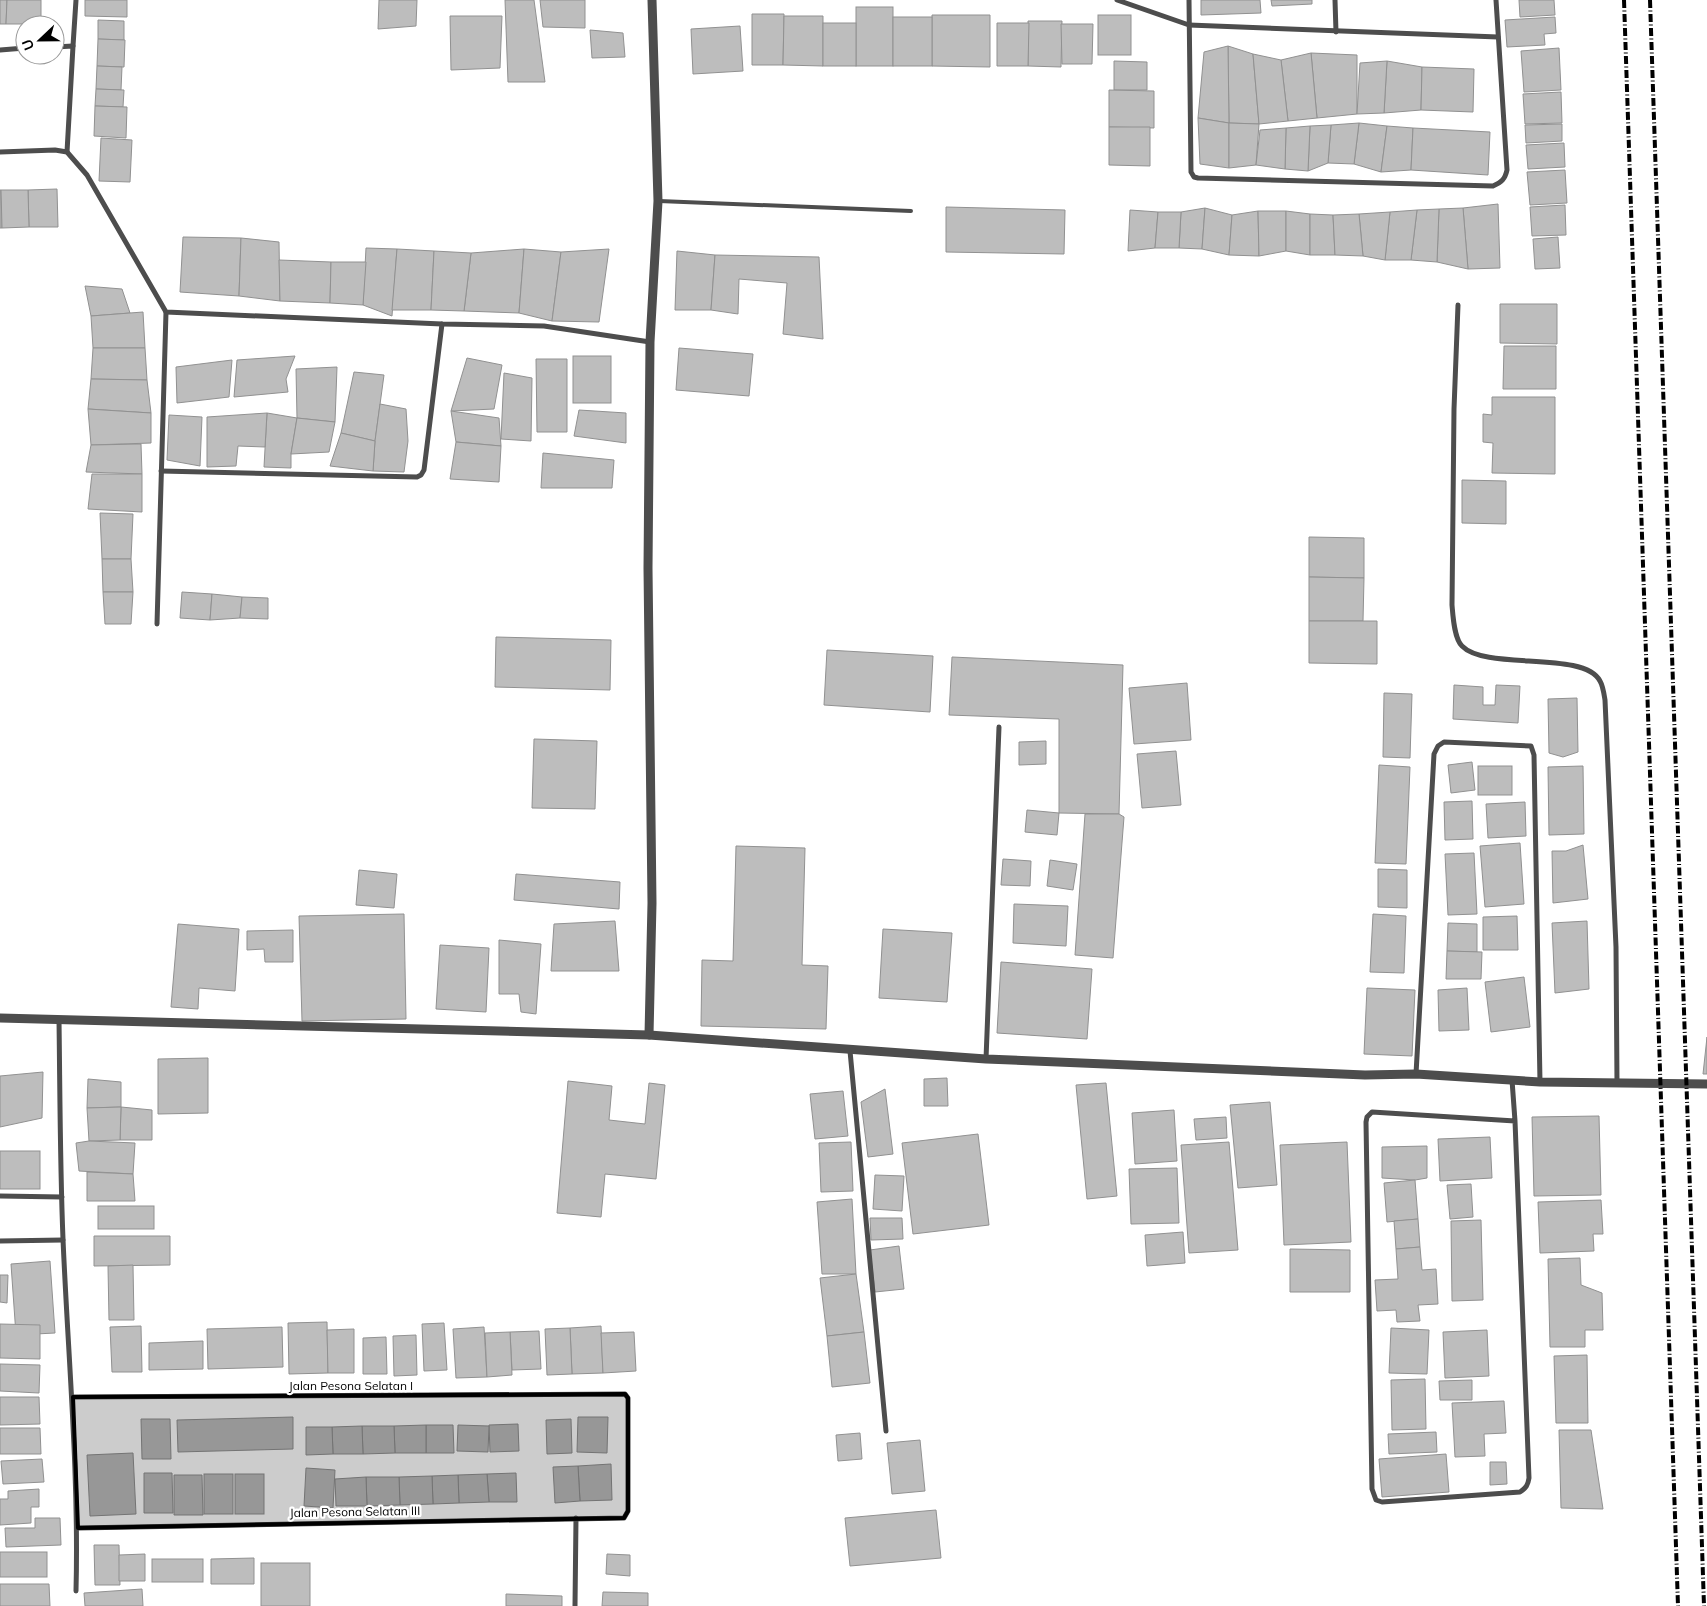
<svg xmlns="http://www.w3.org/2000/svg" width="1707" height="1606" viewBox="0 0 1707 1606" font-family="Mulish,sans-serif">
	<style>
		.building { fill: #bdbdbd; stroke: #919191 }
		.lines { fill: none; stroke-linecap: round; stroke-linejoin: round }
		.service { stroke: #4d4d4d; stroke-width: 4 }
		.minor { stroke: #4d4d4d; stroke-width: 5 }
		.tertiary { stroke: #4d4d4d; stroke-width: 9 }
		.rail { stroke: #000; stroke-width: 4; stroke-dasharray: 8 2.5 1 2.5; stroke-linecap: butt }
		.marked { fill: #000; fill-opacity: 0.2; stroke: #000; stroke-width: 4; stroke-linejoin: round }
		.labels { text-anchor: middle; stroke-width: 4.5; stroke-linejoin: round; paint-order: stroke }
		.street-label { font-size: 12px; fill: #000; stroke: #fff }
	</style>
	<rect width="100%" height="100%" fill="#fff"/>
	<g class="building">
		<polygon points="0,0 7,0 6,24 0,24"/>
		<polygon points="7,0 41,0 41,24 6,24"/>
		<polygon points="85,0 127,0 127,17 85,16"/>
		<polygon points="379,0 417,0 416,26 378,29"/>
		<polygon points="505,0 534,0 545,82 508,82"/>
		<polygon points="540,0 585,0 585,28 543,27"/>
		<polygon points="1201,0 1260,0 1261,13 1201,15"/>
		<polygon points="1271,0 1312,0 1312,4 1272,6"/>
		<polygon points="1519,0 1554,0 1555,15 1520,17"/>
		<rect x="856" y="7" width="37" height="59"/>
		<polygon points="752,14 784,14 783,65 752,65"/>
		<polygon points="932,15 990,15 990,67 932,66"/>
		<rect x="1098" y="15" width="33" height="40"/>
		<polygon points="450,16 502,16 500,68 451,70"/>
		<polygon points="784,16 823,16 823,66 783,65"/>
		<rect x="893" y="17" width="39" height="49"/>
		<polygon points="1555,17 1556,33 1544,34 1545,45 1507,47 1505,20"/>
		<polygon points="98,20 124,21 124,40 98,39"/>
		<polygon points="1028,21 1062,21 1061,67 1028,66"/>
		<rect x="823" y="23" width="33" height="43"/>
		<polygon points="997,23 1029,23 1028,66 997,66"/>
		<polygon points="1061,24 1093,24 1092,64 1062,64"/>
		<polygon points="740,26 743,71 693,74 691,29"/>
		<polygon points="590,30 623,33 625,57 592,58"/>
		<polygon points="98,39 125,40 124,67 97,66"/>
		<polygon points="1228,46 1253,54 1259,124 1229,123"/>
		<polygon points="1228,46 1229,123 1198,118 1204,52"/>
		<polygon points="1559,48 1561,90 1524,92 1521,51"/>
		<polygon points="1311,53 1357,55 1357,114 1317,118"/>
		<polygon points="1311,53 1317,118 1288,121 1281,60"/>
		<polygon points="1253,54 1281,60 1288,121 1259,124"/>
		<polygon points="1114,61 1147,62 1147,90 1114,90"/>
		<polygon points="1387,61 1422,67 1421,110 1384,113"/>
		<polygon points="1387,61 1384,113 1357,114 1360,63"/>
		<polygon points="97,66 122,67 121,90 96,89"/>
		<polygon points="1422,67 1474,69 1473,112 1421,110"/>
		<polygon points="96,89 124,90 123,107 95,106"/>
		<polygon points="1109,90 1154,91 1154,128 1109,127"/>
		<polygon points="1561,92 1562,123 1525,124 1523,94"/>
		<polygon points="95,106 127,107 126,138 94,136"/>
		<polygon points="1198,118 1229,123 1229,168 1200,164"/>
		<polygon points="1229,123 1259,124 1256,165 1229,168"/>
		<polygon points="1359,123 1387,126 1381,172 1354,164"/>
		<polygon points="1359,123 1354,164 1328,163 1331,125"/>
		<polygon points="1562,124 1562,141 1526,143 1525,125"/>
		<polygon points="1331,125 1328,163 1308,171 1310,126"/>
		<polygon points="1310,126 1308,171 1285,169 1286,128"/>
		<polygon points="1387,126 1413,128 1411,170 1381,172"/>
		<polygon points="1109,127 1150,127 1150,166 1109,165"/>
		<polygon points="1286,128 1285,169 1256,165 1260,130"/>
		<polygon points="1413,128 1490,132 1488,175 1411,170"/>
		<polygon points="101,138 132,140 130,182 99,181"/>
		<polygon points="1564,143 1565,167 1528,169 1526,145"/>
		<polygon points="1565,170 1567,203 1530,205 1527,172"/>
		<polygon points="57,189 58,227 29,227 28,190"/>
		<polygon points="0,190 1,190 2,228 0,228"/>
		<polygon points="1,190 28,190 29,227 2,228"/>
		<polygon points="1498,204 1500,268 1468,269 1463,208"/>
		<polygon points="1565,205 1566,235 1532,236 1530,207"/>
		<polygon points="946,207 1065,210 1064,254 946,252"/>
		<polygon points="1205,208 1202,249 1179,248 1181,212"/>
		<polygon points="1205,208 1232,215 1229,255 1202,249"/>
		<polygon points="1463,208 1468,269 1437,262 1439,209"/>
		<polygon points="1439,209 1437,262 1411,260 1417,210"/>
		<polygon points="1130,210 1158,212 1155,248 1128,251"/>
		<polygon points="1417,210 1411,260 1385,260 1390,212"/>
		<polygon points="1258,211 1259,256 1229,255 1232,215"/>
		<polygon points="1258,211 1286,211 1286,251 1259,256"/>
		<polygon points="1286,211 1310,214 1310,255 1286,251"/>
		<polygon points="1158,212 1181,212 1179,248 1155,248"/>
		<polygon points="1390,212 1385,260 1363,256 1359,214"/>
		<polygon points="1310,214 1333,215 1335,255 1310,255"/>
		<polygon points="1359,214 1363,256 1335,255 1333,215"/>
		<polygon points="183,237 241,238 239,296 180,292"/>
		<polygon points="1558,237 1560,268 1535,269 1533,239"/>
		<polygon points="241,238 279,242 280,301 239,296"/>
		<polygon points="366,248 397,249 392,316 363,305"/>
		<polygon points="397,249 434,251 431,310 392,310"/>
		<polygon points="524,249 519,313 464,311 471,253"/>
		<polygon points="524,249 561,252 552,321 519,313"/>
		<polygon points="609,249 599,322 552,321 561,252"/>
		<polygon points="434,251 471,253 464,311 431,310"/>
		<polygon points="677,251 715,255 711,310 675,310"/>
		<polygon points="715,255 819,257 823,339 783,334 787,283 739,279 738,314 711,310"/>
		<polygon points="279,260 331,262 330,303 280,301"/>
		<polygon points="331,262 366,262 363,305 330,303"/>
		<polygon points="85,286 122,289 130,313 91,316"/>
		<polygon points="1500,304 1557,304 1557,344 1500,343"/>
		<polygon points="143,312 145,348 93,348 91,316"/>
		<polygon points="1504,346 1556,346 1556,389 1503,389"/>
		<polygon points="93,348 145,348 147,380 91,379"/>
		<polygon points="679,348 753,354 749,396 676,390"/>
		<polygon points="295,356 286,379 288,392 234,397 237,360"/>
		<rect x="573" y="356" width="38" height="47"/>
		<polygon points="467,358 502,365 494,409 451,411"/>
		<polygon points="536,359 567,359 567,432 537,432"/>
		<polygon points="232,360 229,397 177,403 176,367"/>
		<polygon points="337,367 335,422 297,418 296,369"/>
		<polygon points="354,372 384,375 375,441 341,433"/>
		<polygon points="504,373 532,378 531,441 501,439"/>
		<polygon points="91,379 147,380 151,413 88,409"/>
		<polygon points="1492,397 1555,397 1555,474 1492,473 1493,443 1483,442 1483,414 1492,415"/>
		<polygon points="380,404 406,409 408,441 404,472 373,471 375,441"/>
		<polygon points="88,409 151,413 151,443 91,445"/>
		<polygon points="579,410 626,413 626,443 574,436"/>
		<polygon points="451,411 499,418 501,446 456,442"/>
		<polygon points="267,413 297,418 291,454 291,468 264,467"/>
		<polygon points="267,413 265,447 238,446 236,466 207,467 207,417"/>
		<polygon points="169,415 202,417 200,466 167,460"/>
		<polygon points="297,418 335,422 329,452 291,454"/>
		<polygon points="341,433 375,441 373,471 330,466"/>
		<polygon points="456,442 501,446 499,482 450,479"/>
		<polygon points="141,444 142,474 86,472 91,445"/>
		<polygon points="543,453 614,460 612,488 541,488"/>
		<polygon points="92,474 142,474 142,512 88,509"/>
		<polygon points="1462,480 1506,481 1506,524 1462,523"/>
		<polygon points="100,513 133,514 131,559 102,559"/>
		<polygon points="1309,537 1364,538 1364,578 1309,577"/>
		<polygon points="102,559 131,559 133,592 103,592"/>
		<polygon points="1309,577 1364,578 1363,621 1309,621"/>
		<polygon points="103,592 133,592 131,624 105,624"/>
		<polygon points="182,592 212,594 210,620 180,618"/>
		<polygon points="212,594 242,597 240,618 210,620"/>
		<polygon points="242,597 268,598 268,619 240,618"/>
		<polygon points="1309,621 1377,621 1377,664 1309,663"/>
		<polygon points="496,637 611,640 610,690 495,687"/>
		<polygon points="827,650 933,656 930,712 824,705"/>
		<polygon points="952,657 1123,665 1119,814 1059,813 1059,719 949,715"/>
		<polygon points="1187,683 1191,740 1134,744 1129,688"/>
		<polygon points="1454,685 1483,687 1483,705 1495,705 1496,685 1520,686 1518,723 1453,719"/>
		<polygon points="1384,693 1412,694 1410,758 1383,757"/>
		<polygon points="1577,698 1578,752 1563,757 1549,753 1548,699"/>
		<polygon points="534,739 597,741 595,809 532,808"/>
		<polygon points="1046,741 1046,764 1019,765 1019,742"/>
		<polygon points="1176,751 1181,805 1142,808 1137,754"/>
		<polygon points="1472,762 1475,790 1451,793 1448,765"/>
		<polygon points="1379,765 1410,767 1406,864 1375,863"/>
		<rect x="1478" y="766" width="34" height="29"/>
		<polygon points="1583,766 1584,834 1549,835 1548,767"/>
		<polygon points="1472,801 1473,839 1445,840 1444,802"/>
		<polygon points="1525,802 1526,836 1488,838 1486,804"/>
		<polygon points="1027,810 1059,813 1057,835 1025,832"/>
		<polygon points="1085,814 1119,814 1124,817 1113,958 1075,955"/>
		<polygon points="1520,843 1524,904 1485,907 1480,846"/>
		<polygon points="1583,845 1588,899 1553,903 1552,851 1566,851"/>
		<polygon points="736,846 805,848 802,965 828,966 826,1029 701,1026 702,960 733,961"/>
		<polygon points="1474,853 1477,914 1448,915 1445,854"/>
		<polygon points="1003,859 1031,861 1030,886 1001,885"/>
		<polygon points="1050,860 1077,864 1073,890 1047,886"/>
		<polygon points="1378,869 1407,870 1407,908 1378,907"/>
		<polygon points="359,870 397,874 394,908 356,905"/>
		<polygon points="516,874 620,882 619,909 514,900"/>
		<polygon points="1014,904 1068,906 1066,946 1013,943"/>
		<polygon points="404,914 406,1019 302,1021 299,916"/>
		<polygon points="1373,914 1406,916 1404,973 1370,972"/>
		<polygon points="1517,916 1518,950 1483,950 1483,917"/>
		<polygon points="615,921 619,971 551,971 554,924"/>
		<polygon points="1587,921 1589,989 1555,993 1552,923"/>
		<polygon points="1448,923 1477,924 1477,952 1447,951"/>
		<polygon points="178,924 239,929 235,991 199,988 198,1009 171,1007"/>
		<polygon points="883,929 952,933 947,1002 879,998"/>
		<polygon points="293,930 293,962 265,962 264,949 247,950 247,931"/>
		<polygon points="499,940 541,944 536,1014 521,1012 519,994 499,994"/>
		<polygon points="440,945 489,948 486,1012 436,1009"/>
		<polygon points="1447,951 1482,952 1481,979 1446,979"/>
		<polygon points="1001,962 1092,969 1087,1039 997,1033"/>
		<polygon points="1524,977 1530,1027 1491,1032 1485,982"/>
		<polygon points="1367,988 1415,990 1412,1056 1364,1054"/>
		<polygon points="1467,988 1469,1030 1439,1031 1438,990"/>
		<polygon points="1707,1037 1707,1074 1703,1074"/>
		<polygon points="208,1058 208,1113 158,1114 158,1059"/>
		<polygon points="43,1072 42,1118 0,1127 0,1076"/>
		<polygon points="947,1078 948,1106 924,1106 924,1079"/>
		<polygon points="88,1079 121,1082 121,1107 87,1108"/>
		<polygon points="568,1081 612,1086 609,1120 645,1124 649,1083 665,1085 656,1179 605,1174 601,1217 557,1213"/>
		<polygon points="1106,1083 1117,1196 1087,1199 1076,1085"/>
		<polygon points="885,1089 893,1154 868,1157 861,1102"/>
		<polygon points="843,1091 848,1136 815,1139 810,1094"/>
		<polygon points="1270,1102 1277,1185 1238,1188 1230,1105"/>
		<polygon points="121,1107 152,1110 152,1140 120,1140"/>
		<polygon points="121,1107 120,1140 89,1141 87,1108"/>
		<polygon points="1174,1110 1177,1161 1135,1164 1132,1113"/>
		<polygon points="1599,1116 1601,1195 1534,1196 1532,1117"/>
		<polygon points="1226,1117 1227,1138 1196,1140 1194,1119"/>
		<polygon points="978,1134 989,1225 913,1234 902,1143"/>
		<polygon points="1490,1137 1492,1178 1440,1181 1438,1139"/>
		<polygon points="89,1141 135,1143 133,1174 79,1171 76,1143"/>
		<polygon points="851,1142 853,1191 821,1192 819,1143"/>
		<polygon points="1229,1142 1238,1250 1189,1253 1181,1145"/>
		<polygon points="1347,1142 1351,1242 1284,1245 1280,1145"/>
		<polygon points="1427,1146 1427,1178 1415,1180 1382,1178 1382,1147"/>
		<rect x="0" y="1151" width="40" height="38"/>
		<polygon points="1177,1168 1179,1223 1131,1224 1129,1169"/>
		<polygon points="87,1172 133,1174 135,1201 87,1201"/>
		<polygon points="875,1175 904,1176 902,1211 873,1209"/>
		<polygon points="1415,1180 1418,1219 1387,1222 1384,1183"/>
		<polygon points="1471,1184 1473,1217 1450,1219 1447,1185"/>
		<polygon points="852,1199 856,1274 822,1274 817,1202"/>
		<polygon points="1601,1200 1603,1234 1593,1234 1594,1251 1540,1253 1538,1202"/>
		<rect x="98" y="1206" width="56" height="23"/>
		<polygon points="870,1218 902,1218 903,1239 871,1240"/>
		<polygon points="1418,1219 1420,1247 1396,1249 1394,1221"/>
		<polygon points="1481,1220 1483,1300 1452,1301 1451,1221"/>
		<polygon points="1183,1232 1185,1263 1147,1266 1145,1235"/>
		<polygon points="94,1236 170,1236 170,1265 94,1266"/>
		<polygon points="899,1246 904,1289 875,1292 870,1250"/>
		<polygon points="1420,1247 1422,1270 1436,1269 1438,1304 1418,1305 1420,1321 1397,1322 1396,1310 1377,1311 1375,1280 1398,1279 1396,1249"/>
		<polygon points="1290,1249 1350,1250 1350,1292 1290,1292"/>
		<polygon points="1580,1258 1581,1285 1602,1293 1603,1330 1585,1330 1585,1347 1550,1347 1548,1259"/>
		<polygon points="50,1261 55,1333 16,1335 11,1264"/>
		<polygon points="133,1265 134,1320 109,1320 108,1266"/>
		<polygon points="856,1274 864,1332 827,1336 820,1278"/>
		<polygon points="0,1275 8,1275 7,1303 0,1302"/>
		<polygon points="327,1322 328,1373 289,1374 288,1323"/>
		<polygon points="444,1323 447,1370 424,1371 422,1324"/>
		<polygon points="0,1324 40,1325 40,1359 0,1358"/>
		<polygon points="141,1326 142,1372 112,1372 110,1327"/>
		<polygon points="601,1326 603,1373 572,1374 570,1328"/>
		<polygon points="282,1327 283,1367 208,1369 207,1329"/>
		<polygon points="484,1327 487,1377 456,1378 453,1329"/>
		<polygon points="570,1328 572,1374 547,1375 545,1329"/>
		<polygon points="1391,1328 1429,1330 1427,1374 1389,1373"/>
		<polygon points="354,1329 354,1373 328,1373 327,1330"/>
		<polygon points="1487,1330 1489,1376 1445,1378 1443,1332"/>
		<polygon points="539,1331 541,1369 512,1370 510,1332"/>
		<polygon points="510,1332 512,1375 487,1377 485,1333"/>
		<polygon points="634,1332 636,1371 603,1373 601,1333"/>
		<polygon points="864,1332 870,1383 832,1387 827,1336"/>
		<polygon points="416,1335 417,1375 394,1376 393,1336"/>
		<polygon points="386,1337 387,1374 363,1374 363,1338"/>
		<polygon points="203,1341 203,1369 149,1370 149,1343"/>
		<polygon points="1587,1355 1588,1423 1556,1423 1554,1356"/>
		<polygon points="0,1364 40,1365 39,1393 0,1391"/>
		<polygon points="1425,1379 1426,1429 1392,1430 1391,1380"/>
		<polygon points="1472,1380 1472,1400 1440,1400 1439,1381"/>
		<polygon points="0,1397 39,1397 40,1424 0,1425"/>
		<polygon points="1504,1401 1506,1433 1484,1434 1485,1456 1455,1457 1452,1403"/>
		<polygon points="293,1417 293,1449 178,1452 177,1420"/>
		<polygon points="578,1417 608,1417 607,1453 577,1452"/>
		<polygon points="141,1419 170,1419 171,1459 142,1459"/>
		<polygon points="571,1419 572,1453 547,1454 546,1420"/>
		<polygon points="518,1424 519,1451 490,1452 489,1425"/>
		<polygon points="426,1425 453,1425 454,1453 426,1453"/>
		<polygon points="426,1425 426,1453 395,1453 394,1426"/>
		<polygon points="458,1425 489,1426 488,1452 457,1451"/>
		<polygon points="362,1426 394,1426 395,1453 363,1454"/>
		<polygon points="362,1426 363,1454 333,1454 332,1427"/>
		<polygon points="306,1427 332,1427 333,1454 306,1455"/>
		<polygon points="0,1428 40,1428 41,1454 0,1454"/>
		<polygon points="1559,1430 1591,1430 1603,1509 1561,1508"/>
		<polygon points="1436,1432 1437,1452 1389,1454 1388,1434"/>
		<polygon points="860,1433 862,1459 838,1461 836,1435"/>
		<polygon points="920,1440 925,1491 892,1494 887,1443"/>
		<polygon points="133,1453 136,1514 90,1516 87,1455"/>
		<polygon points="1446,1454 1449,1492 1382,1497 1379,1459"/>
		<polygon points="42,1459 44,1482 3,1484 1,1461"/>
		<polygon points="1490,1462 1506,1462 1507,1484 1490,1485"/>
		<polygon points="611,1464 612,1500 580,1501 578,1466"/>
		<polygon points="578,1466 580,1501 555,1503 553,1467"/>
		<polygon points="306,1468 335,1470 333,1508 304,1506"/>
		<polygon points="144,1473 172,1473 173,1513 144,1513"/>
		<polygon points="516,1473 517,1502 489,1502 487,1474"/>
		<rect x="204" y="1474" width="29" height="40"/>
		<rect x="235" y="1474" width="29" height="40"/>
		<polygon points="487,1474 489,1502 459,1503 458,1475"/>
		<polygon points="174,1475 202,1475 203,1515 174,1515"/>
		<polygon points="458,1475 459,1503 433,1504 432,1476"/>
		<polygon points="432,1476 433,1504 400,1505 399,1477"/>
		<polygon points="366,1477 399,1477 400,1505 367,1506"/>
		<polygon points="366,1477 367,1506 336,1506 335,1479"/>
		<polygon points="39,1489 39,1507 31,1507 31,1523 0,1525 0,1499 8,1499 8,1491"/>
		<polygon points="936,1510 941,1558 850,1566 845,1518"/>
		<polygon points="35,1518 60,1518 61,1545 6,1547 5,1528 35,1528"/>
		<polygon points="94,1545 119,1545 120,1585 95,1585"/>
		<rect x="0" y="1552" width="47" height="25"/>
		<polygon points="145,1554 145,1581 119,1581 119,1555"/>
		<polygon points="607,1554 630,1555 630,1576 606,1574"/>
		<polygon points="254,1558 254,1584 211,1584 211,1559"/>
		<rect x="152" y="1559" width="51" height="23"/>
		<rect x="261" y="1563" width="49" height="43"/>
		<polygon points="0,1584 49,1584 50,1606 0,1606"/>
		<polygon points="142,1589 143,1606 85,1606 84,1593"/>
		<polygon points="603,1592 648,1593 648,1606 602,1606"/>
		<polygon points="506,1594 562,1596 562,1606 506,1606"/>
	</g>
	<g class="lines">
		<polyline class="service" points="659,201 911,211"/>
		<g class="minor">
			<polyline points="1117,0 1189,25 1498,37"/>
			<path d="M1189,0L1191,172L1194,177L1198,178L1493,186C1502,182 1505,179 1507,170L1496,0"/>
			<polyline points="1335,0 1336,32"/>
			<polyline points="73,46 76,0"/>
			<polyline points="55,47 73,46 67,152"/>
			<polyline points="0,50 25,48"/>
			<polyline points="0,152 55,150 67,152 87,175 166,312 442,324 544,326 650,342"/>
			<path d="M1458,305L1454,409L1452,605C1453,616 1454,638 1462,646C1486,671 1584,650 1600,681C1603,686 1604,694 1605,700L1616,947L1617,1083"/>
			<polyline points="161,471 417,477 421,475 424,470 442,324"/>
			<polyline points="157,624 166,312"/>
			<path d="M59,1020C60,1093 60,1166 63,1239C68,1357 79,1472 76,1591"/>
			<polyline points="850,1051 886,1431"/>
			<polyline points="986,1059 999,727"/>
			<polyline points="1416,1074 1434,754 1438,746 1444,742 1531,746 1534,755 1540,1082"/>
			<path d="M1512,1080L1515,1121L1529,1478C1528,1485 1526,1488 1520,1492L1382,1502L1376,1500L1372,1489L1366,1122L1367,1117L1372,1112L1515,1121"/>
			<polyline points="0,1196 62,1197"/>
			<polyline points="0,1241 63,1240"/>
			<polyline points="73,1397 625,1394 628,1398 628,1511 624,1518 78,1528"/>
			<polyline points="575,1606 576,1518"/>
		</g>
		<g class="tertiary">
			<polyline points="0,1018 649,1035 986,1059 1365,1075 1416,1074 1540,1082 1707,1084"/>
			<polyline points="649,1035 652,903 648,568 650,342 658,201 652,0"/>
		</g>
		<g class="rail">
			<polyline points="1624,0 1678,1606"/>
			<polyline points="1650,0 1704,1606"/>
		</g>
	</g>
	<path class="marked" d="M625,1394L628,1398V1511L624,1518L78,1528L73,1397Z"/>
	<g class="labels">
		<g class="street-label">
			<text x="351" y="1390">Jalan Pesona Selatan I</text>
			<text transform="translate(355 1512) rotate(-1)" y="4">Jalan Pesona Selatan III</text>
		</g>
	</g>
	<g transform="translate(40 40) rotate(248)"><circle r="24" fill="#ffffff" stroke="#999999"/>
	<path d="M0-4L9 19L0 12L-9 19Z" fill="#000000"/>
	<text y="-8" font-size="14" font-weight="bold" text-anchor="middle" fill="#000000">U</text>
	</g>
</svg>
